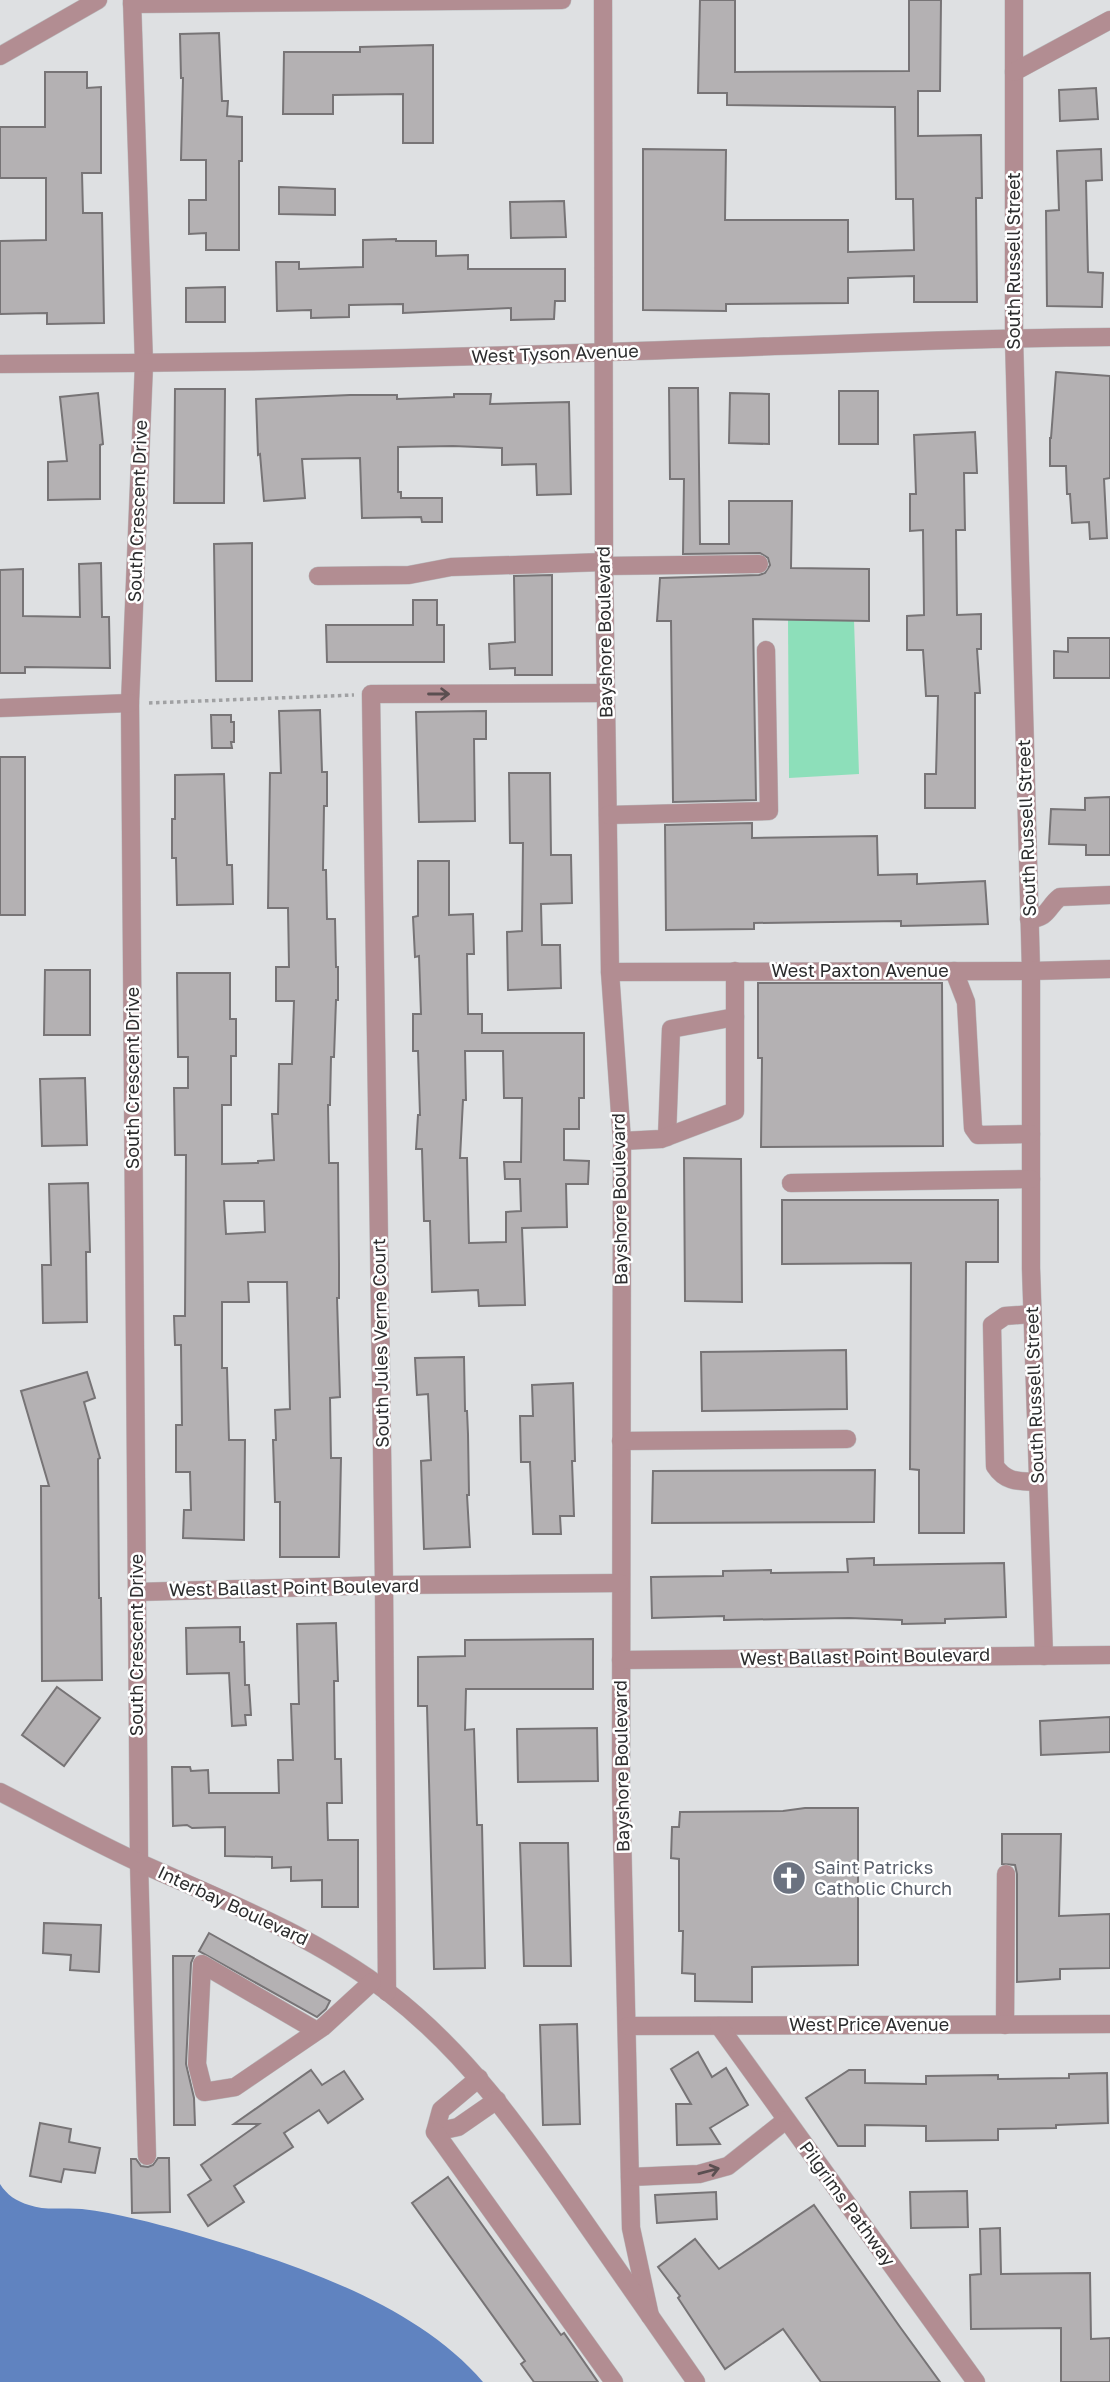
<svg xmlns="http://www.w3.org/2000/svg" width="1110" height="2382" viewBox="0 0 1110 2382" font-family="'Golos Text',sans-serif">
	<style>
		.green { fill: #8ddfba }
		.water { fill: #6083c0 }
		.building { fill: #b4b1b3; stroke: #777476; stroke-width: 2; fill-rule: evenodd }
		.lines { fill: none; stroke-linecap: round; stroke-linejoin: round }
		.minor-casing { stroke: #babcbe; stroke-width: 19 }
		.path { stroke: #a0a1a3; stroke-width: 3.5; stroke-dasharray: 3.5 3.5; stroke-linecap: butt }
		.minor { stroke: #b28d92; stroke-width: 18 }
		.oneway { stroke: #5b4f51 }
		.labels { text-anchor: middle; stroke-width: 5; stroke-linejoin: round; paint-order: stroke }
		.street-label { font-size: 18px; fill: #2c2d2e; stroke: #fff }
		.worship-label { font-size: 18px; fill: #5b616d; stroke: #fff; text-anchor: start }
	</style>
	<rect width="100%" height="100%" fill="#dee0e2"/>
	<polygon class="green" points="788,620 854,620 859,774 789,778"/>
	<path class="water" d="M0,2184C7,2195 16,2201 29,2205C45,2211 65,2207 82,2209C117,2213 153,2223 186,2232C286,2261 414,2301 483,2382H0Z"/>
	<g class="building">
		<polygon points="700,0 735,0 735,72 909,71 909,0 941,0 940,91 918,91 918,136 981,135 982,198 976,198 977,302 914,302 914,276 848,278 848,303 726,304 726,311 643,310 643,149 726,150 725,220 848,220 848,252 914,250 913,199 896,199 895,107 727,105 727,93 698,93"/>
		<polygon points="219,33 222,101 228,101 227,116 242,117 242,161 239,161 239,250 206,250 206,233 189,234 189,200 206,200 206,160 181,160 183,78 181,78 180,34"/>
		<polygon points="433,45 433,143 403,143 403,94 333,95 333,114 283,114 284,52 360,52 360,47"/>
		<polygon points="45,72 87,72 87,88 101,87 101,173 82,173 83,213 102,213 104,323 47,324 47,313 0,314 0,241 46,240 46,178 0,178 0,127 45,127"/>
		<polygon points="1096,88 1098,119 1060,121 1059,90"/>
		<polygon points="1101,149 1102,180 1086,181 1088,272 1103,273 1102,307 1047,306 1046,211 1059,210 1057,151"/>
		<polygon points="279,187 335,189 335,215 279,214"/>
		<polygon points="564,201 566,237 511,238 510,202"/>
		<polygon points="396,239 396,241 436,241 436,256 468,255 468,269 565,269 565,301 555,301 554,319 511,320 511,308 403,313 403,304 349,305 349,317 311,318 311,310 277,311 276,262 299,262 299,269 363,267 363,240"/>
		<polygon points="225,287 225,322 186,322 186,288"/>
		<polygon points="1056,372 1110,376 1110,478 1104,479 1107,538 1090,539 1089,522 1072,523 1070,494 1067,494 1066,466 1050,466 1050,438 1051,438"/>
		<polygon points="669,388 698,388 700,544 729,544 729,501 792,501 791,568 869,569 869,621 753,619 756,800 673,802 671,621 657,621 660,578 759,575 765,573 770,565 768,558 760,553 683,554 684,479 670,479"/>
		<polygon points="175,389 225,389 224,503 174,503"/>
		<rect x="839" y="391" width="39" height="53"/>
		<polygon points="98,393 103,444 100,445 100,499 48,500 48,462 67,461 60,397"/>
		<polygon points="730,393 769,394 769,444 729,443"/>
		<polygon points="454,394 491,394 490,404 569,402 571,494 537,495 536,464 502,465 502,448 453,446 398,447 398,492 401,492 401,498 442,498 442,522 422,522 421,517 362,518 360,458 302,459 305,498 264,501 260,454 258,455 256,399 350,395 397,395 397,399 454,397"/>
		<polygon points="975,432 977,473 964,473 965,530 956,530 957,615 981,614 981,649 977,649 980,693 975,693 975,808 925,808 925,774 936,774 938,696 926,696 923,650 907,650 907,616 924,615 923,530 910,531 910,494 916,494 914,435"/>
		<polygon points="252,543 252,681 216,681 214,544"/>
		<polygon points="101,563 102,617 109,617 110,668 25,667 25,673 0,673 0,570 23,569 23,616 80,617 79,564"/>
		<polygon points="552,575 552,675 515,675 515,668 490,669 489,644 515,642 514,576"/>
		<polygon points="413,600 437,600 437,625 444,625 444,662 327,662 326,625 413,625"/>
		<polygon points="1068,638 1110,638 1110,678 1054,678 1054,651 1068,652"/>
		<path d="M320,710L322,772H327V806H324L323,870H326L327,919H335L336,967H338V1000H336L334,1057H331L330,1105H328L329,1163H338L339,1263V1298H337L340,1397L330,1398L331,1458H341L339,1557H280V1502H275L273,1440H276L275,1410L290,1409L287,1282H248L249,1302H222V1368H227L229,1440H245L244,1540L183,1538L184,1510H191L190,1472H176V1425H182L181,1345H175L174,1316H185L186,1155H175L174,1088H188V1057H178L177,973H230V1019H236V1056H231V1105H222V1164L258,1163V1161L274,1160L272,1114H278L279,1064H292L294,1001H276V967H289L288,908H268L270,773H281L279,711ZM224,1201H264L265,1232L226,1234Z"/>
		<polygon points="486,711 486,739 474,739 475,821 419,822 416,712"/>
		<polygon points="211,715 231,715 231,722 234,722 234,742 231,742 232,748 212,748"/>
		<rect x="0" y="757" width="25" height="158"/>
		<polygon points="509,773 550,773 551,855 571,855 572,903 541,904 542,945 560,945 561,988 508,990 507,932 522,931 523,843 510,843"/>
		<polygon points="224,774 227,865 232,865 233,904 177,905 176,858 172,858 172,819 175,819 175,775"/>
		<polygon points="1110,797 1110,855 1086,855 1086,845 1049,844 1051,809 1085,810 1085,798"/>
		<polygon points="752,823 752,838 877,836 878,875 917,874 917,884 985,881 988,924 901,926 901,921 754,923 754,929 666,930 665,825"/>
		<path d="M418,861H449V915L473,914L474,954H467L468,1014H482V1033H584V1098H579V1129H564V1160L589,1161L588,1184H566L567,1227L522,1228L525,1305L479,1306L478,1290L432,1292L430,1221H424L422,1149H416L418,1115H420L418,1051H413V1014H421L419,956L415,957L413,917L418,916ZM465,1051H503L504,1098H522L521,1162H504L505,1179H520L521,1211L506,1212V1242L469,1243L467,1158H460L463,1100H466Z"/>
		<polygon points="45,970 90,970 90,1035 44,1035"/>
		<polygon points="758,983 942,983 943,1146 761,1147 762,1058 758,1058"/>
		<polygon points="85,1078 87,1145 42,1146 40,1079"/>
		<polygon points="684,1158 741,1159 742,1302 685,1301"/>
		<polygon points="88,1183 90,1252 86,1252 87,1322 43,1323 42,1265 51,1265 49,1184"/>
		<polygon points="782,1200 998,1200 998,1262 966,1262 964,1533 919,1533 919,1470 910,1469 911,1263 782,1264"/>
		<polygon points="846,1350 847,1409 702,1411 701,1352"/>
		<polygon points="464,1357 465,1411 467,1411 468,1434 469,1495 467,1495 470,1547 424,1549 421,1461 431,1460 428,1394 417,1395 415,1358"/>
		<polygon points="87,1372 95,1398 84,1402 100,1458 98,1459 99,1598 101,1598 102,1680 42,1681 41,1486 49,1486 21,1391"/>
		<polygon points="573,1383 575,1461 572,1461 574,1516 560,1516 561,1534 533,1534 530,1462 521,1462 520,1416 533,1416 532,1385"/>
		<polygon points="875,1470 874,1522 652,1523 653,1471"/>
		<polygon points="874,1558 874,1565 1004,1563 1006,1617 945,1619 945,1623 902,1624 902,1620 849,1618 724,1620 724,1616 652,1618 651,1577 723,1576 723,1571 771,1570 771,1573 848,1572 847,1559"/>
		<polygon points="336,1623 338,1681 334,1681 335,1759 341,1759 342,1803 327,1803 328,1840 358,1840 358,1907 322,1907 322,1880 291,1881 291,1867 272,1868 272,1857 225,1856 225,1827 192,1828 187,1825 173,1826 172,1767 190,1767 191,1771 208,1770 209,1793 279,1793 278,1760 293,1760 291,1704 299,1704 297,1624"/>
		<polygon points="240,1627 240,1642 244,1642 245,1685 249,1685 251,1715 245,1715 246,1725 232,1726 229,1673 187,1674 186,1628"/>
		<polygon points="593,1639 593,1689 466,1689 465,1730 474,1729 477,1825 482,1825 485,1968 434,1969 427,1706 418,1706 418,1657 465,1656 465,1640"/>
		<polygon points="57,1687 100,1718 64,1766 22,1735"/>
		<polygon points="1110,1717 1110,1752 1041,1755 1040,1721"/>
		<polygon points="597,1728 598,1781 518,1782 517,1729"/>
		<polygon points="805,1808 858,1808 858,1965 752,1967 752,2002 695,2001 695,1974 682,1973 683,1931 679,1931 679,1859 671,1858 672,1827 679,1827 680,1812 783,1811"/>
		<polygon points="1002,1834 1061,1834 1059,1916 1110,1914 1110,1968 1060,1969 1060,1979 1017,1982 1017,1874 1015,1865 1002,1864"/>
		<polygon points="520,1843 568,1843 571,1966 524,1966"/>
		<polygon points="44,1923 101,1925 99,1972 70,1970 71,1955 43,1953"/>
		<polygon points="209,1933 330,2001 326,2009 317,2017 199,1951"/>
		<polygon points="173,1956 194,1956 191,1963 186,2064 194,2098 195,2125 174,2125"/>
		<polygon points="577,2024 580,2124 543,2125 540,2025"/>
		<polygon points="698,2052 712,2077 726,2068 748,2105 710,2128 720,2144 677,2145 676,2104 691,2104 671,2069"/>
		<polygon points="311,2070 322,2085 344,2071 363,2099 328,2123 319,2110 284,2133 293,2147 234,2186 244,2202 208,2226 188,2195 211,2180 201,2165 259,2124 234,2124"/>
		<polygon points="849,2070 865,2070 865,2083 926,2084 926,2076 998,2075 998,2079 1069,2078 1069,2074 1107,2073 1108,2123 1056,2125 1056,2128 998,2129 998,2140 926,2141 926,2126 865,2125 865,2146 838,2146 806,2098"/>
		<polygon points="40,2123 71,2129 69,2142 100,2148 95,2173 64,2169 61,2182 30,2176"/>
		<polygon points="158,2158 169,2158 170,2212 132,2213 131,2159 136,2159 141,2166 148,2167 153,2165"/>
		<polygon points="448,2177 561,2335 564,2333 598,2382 534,2382 521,2364 525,2361 412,2203"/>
		<polygon points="967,2191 968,2227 911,2228 910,2192"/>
		<polygon points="716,2192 717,2219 657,2223 655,2195"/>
		<polygon points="814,2205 900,2327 940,2382 821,2382 783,2329 725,2369 678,2298 680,2296 658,2267 695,2239 719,2269"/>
		<polygon points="1000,2228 1001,2274 1090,2273 1091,2339 1110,2338 1110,2382 1061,2382 1061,2328 971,2329 970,2275 981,2274 980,2229"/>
	</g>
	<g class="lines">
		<g class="minor-casing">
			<g id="minor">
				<polyline points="132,0 144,364 130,703 139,1862 147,2156"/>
				<polyline points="603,0 604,566 610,972 622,1141 621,1786 631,2228 650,2316"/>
				<polyline points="1014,0 1014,338 1031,971 1031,1268 1044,1656"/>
				<polyline points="132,4 562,0"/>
				<polyline points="0,56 98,0"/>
				<polyline points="1014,72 1110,20"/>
				<path d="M0,364C203,363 406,359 608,352C775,347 943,338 1110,337"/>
				<polyline points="604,566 759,564"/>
				<polyline points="318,576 409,575 451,567 604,562"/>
				<polyline points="0,708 130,703"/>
				<polyline points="608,815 769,811 766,650"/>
				<path d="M1029,919C1049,918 1047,907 1060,897L1110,895"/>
				<polyline points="954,971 966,1002 973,1128 978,1135 1031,1134"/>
				<polyline points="610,972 1031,971 1110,969"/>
				<polyline points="667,1137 671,1029 735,1017"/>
				<polyline points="622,1141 661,1139 735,1111 735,971"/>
				<polyline points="791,1183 1031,1179"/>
				<path d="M1032,1314L1005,1316L992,1325L995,1466C1006,1483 1020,1481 1038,1482"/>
				<polyline points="621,1441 847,1439"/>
				<polyline points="137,1592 384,1585 620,1583"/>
				<polyline points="621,1660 1110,1655"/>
				<path d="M0,1792C47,1816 94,1842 142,1864C227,1902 314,1936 389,1993C466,2052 520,2129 575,2208C615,2266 655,2324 696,2382"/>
				<polyline points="387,1992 384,1585 371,694 606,693"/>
				<polyline points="1005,2025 1006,1874"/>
				<polyline points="628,2026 1110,2024"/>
				<polyline points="719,2026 976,2382"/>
				<polyline points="317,2031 202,1964 197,2064 204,2092 235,2087 323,2027 372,1982"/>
				<polyline points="479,2078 441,2110 435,2132 458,2127 497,2100"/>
				<polyline points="435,2132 614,2382"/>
				<polyline points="630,2177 699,2174 728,2166 786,2120"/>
			</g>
		</g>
		<polyline class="path" points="149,703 354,695"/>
		<use href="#minor" class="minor"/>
	</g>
	<defs><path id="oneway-shaft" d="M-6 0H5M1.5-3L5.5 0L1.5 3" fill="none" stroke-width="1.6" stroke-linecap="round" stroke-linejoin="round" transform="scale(1.75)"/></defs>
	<g class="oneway">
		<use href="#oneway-shaft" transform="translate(439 694)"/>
		<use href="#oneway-shaft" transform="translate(709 2171) rotate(-15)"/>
	</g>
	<defs>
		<g id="church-disc" transform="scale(1.75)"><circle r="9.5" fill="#6b7280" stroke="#fff"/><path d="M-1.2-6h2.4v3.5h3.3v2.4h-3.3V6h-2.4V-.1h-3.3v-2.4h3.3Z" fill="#fff"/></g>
	</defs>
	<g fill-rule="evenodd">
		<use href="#church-disc" x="789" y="1878"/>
	</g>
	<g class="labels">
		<g class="street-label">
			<text transform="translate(1014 261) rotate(-90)" y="6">South Russell Street</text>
			<text transform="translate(555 354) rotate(-2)" y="6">West Tyson Avenue</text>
			<text transform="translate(138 511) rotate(-88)" y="6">South Crescent Drive</text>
			<text transform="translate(605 632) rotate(-91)" y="6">Bayshore Boulevard</text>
			<text transform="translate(1027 828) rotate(-92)" y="6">South Russell Street</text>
			<text x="860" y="977">West Paxton Avenue</text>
			<text transform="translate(133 1078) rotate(-90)" y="6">South Crescent Drive</text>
			<text transform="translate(620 1199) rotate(-91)" y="6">Bayshore Boulevard</text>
			<text transform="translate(381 1343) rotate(-91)" y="6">South Jules Verne Court</text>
			<text transform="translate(1035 1395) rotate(-92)" y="6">South Russell Street</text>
			<text transform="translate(294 1588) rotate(-1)" y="6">West Ballast Point Boulevard</text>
			<text transform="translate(137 1645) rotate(-90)" y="6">South Crescent Drive</text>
			<text transform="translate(865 1657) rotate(-1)" y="6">West Ballast Point Boulevard</text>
			<text transform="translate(622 1766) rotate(-91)" y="6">Bayshore Boulevard</text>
			<text transform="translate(233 1906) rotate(25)" y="6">Interbay Boulevard</text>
			<text x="869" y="2031">West Price Avenue</text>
			<text transform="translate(847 2204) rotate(54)" y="6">Pilgrims Pathway</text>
		</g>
		<g class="worship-label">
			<text x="814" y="1874">Saint Patricks<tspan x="814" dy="21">Catholic Church</tspan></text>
		</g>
	</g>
</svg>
